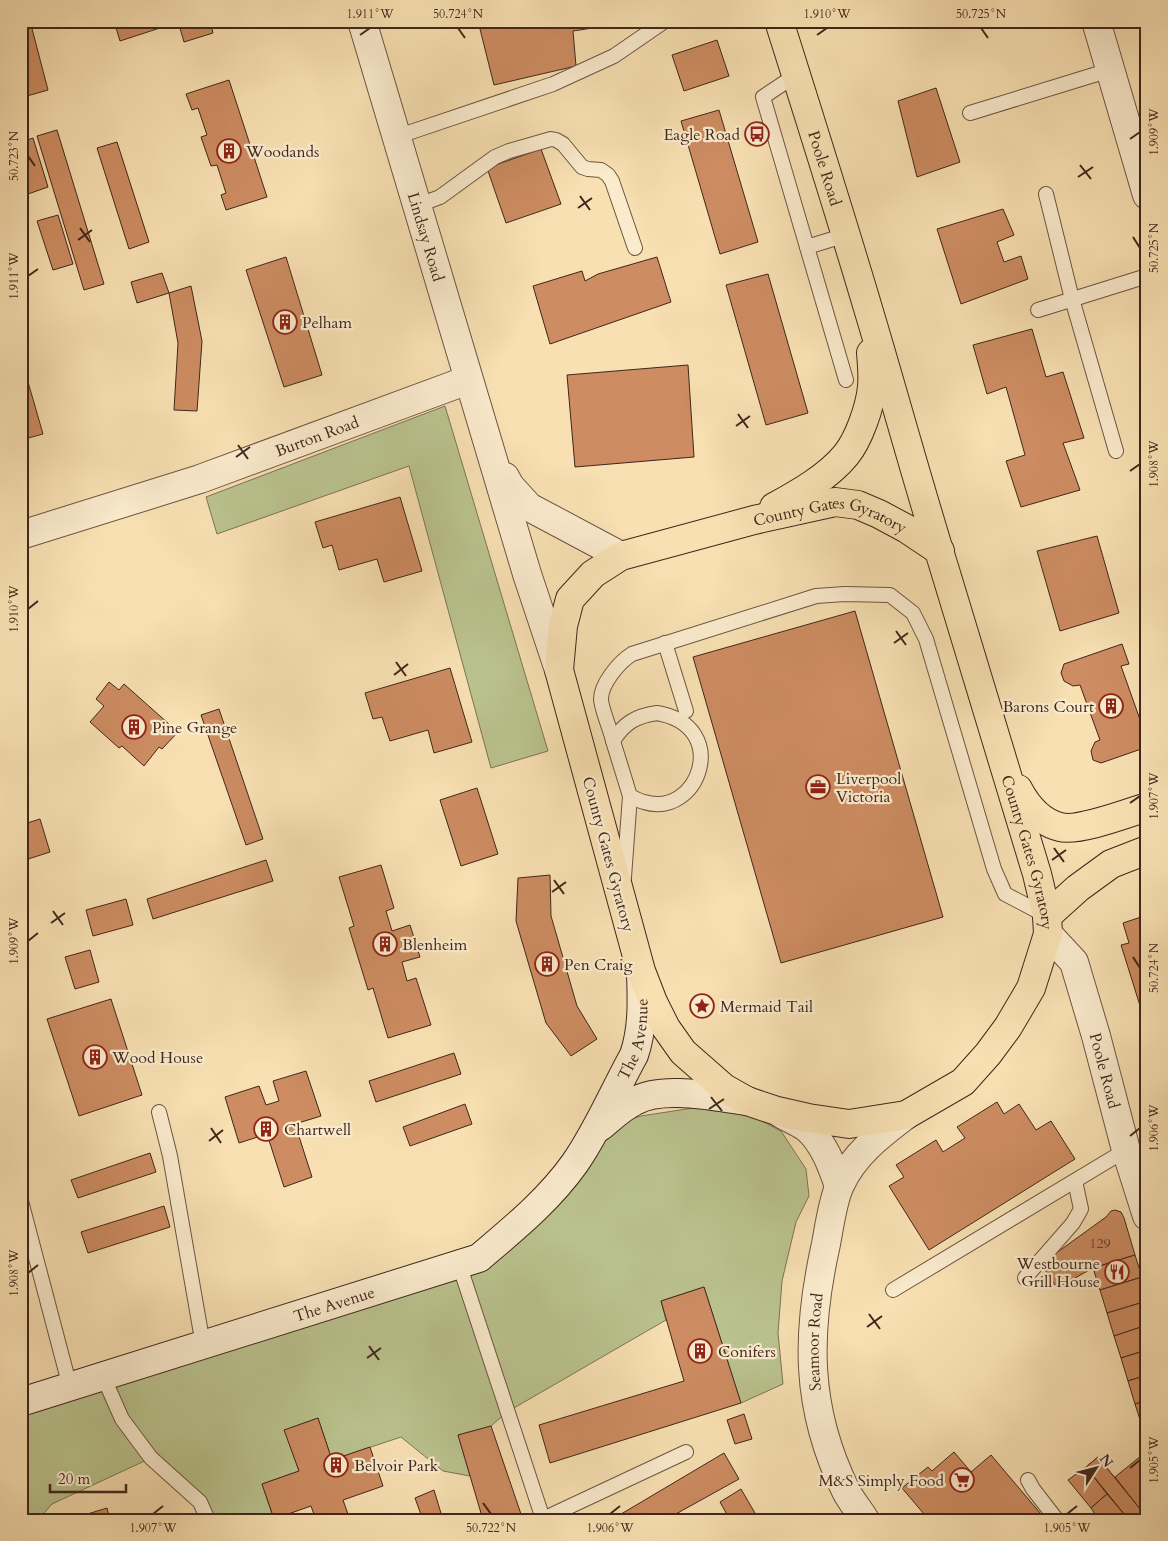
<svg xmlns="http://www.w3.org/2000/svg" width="1168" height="1541" viewBox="0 0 1168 1541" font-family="Cardo,serif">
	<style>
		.green { fill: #bac38e; stroke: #7d7455 }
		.building { fill: #cd8c61; stroke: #40261c }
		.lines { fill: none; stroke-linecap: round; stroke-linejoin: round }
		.service-casing { stroke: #6e5442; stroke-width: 16 }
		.minor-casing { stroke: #6e5442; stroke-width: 30 }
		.tertiary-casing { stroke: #6e5442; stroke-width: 30 }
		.secondary-casing { stroke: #40261c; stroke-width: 30 }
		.trunk-casing { stroke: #40261c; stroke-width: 30 }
		.service { stroke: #faebcd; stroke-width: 14 }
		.minor { stroke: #faebcd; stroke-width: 28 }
		.tertiary { stroke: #faebcd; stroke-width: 28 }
		.secondary { stroke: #faebcd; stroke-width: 28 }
		.trunk { stroke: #f8e0b2; stroke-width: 28 }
		.ticks { fill: none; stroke: #40261c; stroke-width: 2 }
		.labels { text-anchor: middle; stroke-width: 4.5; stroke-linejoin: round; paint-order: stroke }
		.number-label { font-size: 14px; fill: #63402d }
		.poi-label { font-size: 16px; fill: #40261c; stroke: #faebcd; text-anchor: start }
		.street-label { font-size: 16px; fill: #40261c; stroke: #faebcd }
		.neatline { fill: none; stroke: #40261c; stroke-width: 2 }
		.ticks-label { font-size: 12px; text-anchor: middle; fill: #40261c }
	</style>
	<rect width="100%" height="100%" fill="#f8e0b2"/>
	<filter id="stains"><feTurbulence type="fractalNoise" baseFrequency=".004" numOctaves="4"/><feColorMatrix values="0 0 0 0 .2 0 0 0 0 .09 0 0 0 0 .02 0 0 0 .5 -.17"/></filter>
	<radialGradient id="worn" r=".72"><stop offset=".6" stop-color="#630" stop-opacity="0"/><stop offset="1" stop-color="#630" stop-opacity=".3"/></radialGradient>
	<g class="green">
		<polygon points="445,406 548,751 491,768 409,466 217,534 206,497"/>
		<polygon points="693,1108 740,1110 781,1131 806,1169 809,1196 796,1222 782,1281 778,1333 783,1384 741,1403 704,1287 661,1301 666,1320 507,1412 491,1426 458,1435 470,1476 443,1471 401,1437 332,1460 318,1418 285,1430 299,1471 262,1484 274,1520 208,1520 151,1458 52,1504 38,1520 21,1520 21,1402 479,1258 595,1131 641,1116"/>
	</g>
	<g class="building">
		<polygon points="21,21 30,21 48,90 27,96 21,72"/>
		<polygon points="114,21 165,21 166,26 120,41"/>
		<polygon points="178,21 210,21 213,33 184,42"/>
		<polygon points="478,21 638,21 573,31 576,66 494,85"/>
		<polygon points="717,40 729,76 684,91 672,55"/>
		<polygon points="229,80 267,197 226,210 221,195 226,193 217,165 211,166 201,137 207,135 198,108 192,110 186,94"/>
		<polygon points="936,88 960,162 917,177 898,101"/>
		<polygon points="719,110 758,242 720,254 681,121"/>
		<polygon points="57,130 104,284 84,290 37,136"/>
		<polygon points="33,138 48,187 28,194 21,172 21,142"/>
		<polygon points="117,142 149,242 129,249 97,148"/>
		<polygon points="541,149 561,204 506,223 487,168"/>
		<polygon points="1003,209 1014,235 997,242 1004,262 1021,256 1028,279 961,304 937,229"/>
		<polygon points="58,215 73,264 53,270 37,221"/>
		<polygon points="286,257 322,375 284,387 246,270"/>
		<polygon points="657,257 671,302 550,344 533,286 582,271 585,281 598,274"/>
		<polygon points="162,273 169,293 137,303 131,282"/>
		<polygon points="768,274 808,413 766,425 726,285"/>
		<polygon points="191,286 202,341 197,411 174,410 178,343 169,293"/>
		<polygon points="1032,329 1046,377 1063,372 1084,438 1063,443 1080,490 1021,507 1006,461 1025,455 1006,387 987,394 973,345"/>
		<polygon points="688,365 694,457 575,467 567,375"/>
		<polygon points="28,382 43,434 21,440 21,384"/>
		<polygon points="400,497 422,571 384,582 377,559 339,570 332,545 323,548 315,522"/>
		<polygon points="1097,536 1119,613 1060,631 1037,551"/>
		<polygon points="855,611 943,917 781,963 693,657"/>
		<polygon points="1122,644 1129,664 1121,666 1143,728 1147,727 1147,747 1101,763 1093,760 1091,751 1095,742 1100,740 1080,685 1073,686 1064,681 1061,673 1064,664"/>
		<polygon points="450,668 472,742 434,753 428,730 390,741 382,717 373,719 365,693"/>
		<polygon points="109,682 119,690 124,684 178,732 162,749 159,747 144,766 122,746 119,748 90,722 104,706 96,699"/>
		<polygon points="219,709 263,839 246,845 201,715"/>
		<polygon points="477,788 498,854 461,866 440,800"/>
		<polygon points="40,819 50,852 22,861 21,825"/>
		<polygon points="266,860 273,881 153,919 147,899"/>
		<polygon points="381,865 394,908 386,911 392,931 410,925 420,957 402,962 407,981 416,978 431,1025 388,1038 373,988 368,990 349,928 354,926 339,877"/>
		<polygon points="550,875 551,916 577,1006 597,1039 571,1056 546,1023 516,921 518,878"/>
		<polygon points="126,899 133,925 93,936 86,910"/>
		<polygon points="1147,915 1147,1028 1121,945 1129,943 1123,923"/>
		<polygon points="90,950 99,982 75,989 65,957"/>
		<polygon points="111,999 142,1095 79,1116 47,1019"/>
		<polygon points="454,1053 461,1074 376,1102 369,1081"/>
		<polygon points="306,1071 321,1116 295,1124 312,1177 284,1187 267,1134 239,1143 225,1097 259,1086 266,1105 279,1101 273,1081"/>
		<polygon points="997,1102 1004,1114 1019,1104 1036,1130 1051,1121 1075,1159 929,1250 889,1186 904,1177 896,1165 936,1140 943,1152 965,1138 957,1127"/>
		<polygon points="465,1104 472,1124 410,1146 403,1127"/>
		<polygon points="150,1153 156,1172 78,1198 71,1180"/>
		<polygon points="164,1206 170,1227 88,1253 81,1232"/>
		<polygon points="1115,1210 1121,1212 1124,1218 1135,1255 1093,1268 1057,1288 1041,1264 1106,1217 1111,1211"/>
		<polygon points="1135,1255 1142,1277 1100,1290 1093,1268"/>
		<polygon points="1142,1277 1147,1294 1147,1301 1107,1313 1100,1290"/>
		<polygon points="704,1287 741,1403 550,1463 539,1425 684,1381 661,1301"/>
		<polygon points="1147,1301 1147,1325 1114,1336 1107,1313"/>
		<polygon points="1147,1325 1147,1350 1121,1358 1114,1336"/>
		<polygon points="1147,1350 1147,1375 1128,1381 1121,1358"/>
		<polygon points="1147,1375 1147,1400 1135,1404 1128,1381"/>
		<polygon points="1147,1400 1147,1425 1142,1426 1135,1404"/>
		<polygon points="744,1414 752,1439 735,1444 727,1420"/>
		<polygon points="318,1418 332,1460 370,1447 383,1486 343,1500 350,1520 316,1520 311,1506 274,1519 262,1484 299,1471 284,1430"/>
		<polygon points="491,1426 523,1520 483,1520 458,1435"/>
		<polygon points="1147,1451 1147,1511 1144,1514 1115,1477"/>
		<polygon points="954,1452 971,1472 991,1455 1046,1520 929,1520 902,1488 928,1467 932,1471"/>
		<polygon points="724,1453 739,1479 665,1520 611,1520"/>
		<polygon points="1098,1457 1144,1514 1137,1520 1129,1520 1086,1467"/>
		<polygon points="1098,1457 1144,1514 1137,1520 1129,1520 1086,1467"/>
		<polygon points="1086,1467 1107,1494 1091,1508 1068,1480"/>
		<polygon points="741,1489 759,1520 730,1520 720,1502"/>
		<polygon points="434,1490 443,1520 423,1520 415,1498"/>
		<polygon points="1107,1494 1129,1520 1099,1520 1091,1508"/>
		<polygon points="107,1508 110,1520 68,1520"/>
	</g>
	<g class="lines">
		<g class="service-casing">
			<g id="service">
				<polyline points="796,75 763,97 846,380"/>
				<polyline points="970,113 1110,70"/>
				<polyline points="396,137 553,84 614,56 665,21"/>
				<polyline points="1046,194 1072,299 1116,451"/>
				<polyline points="416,206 440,197 495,157 509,151 551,139 556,140 563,144 582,167 588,169 601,170 608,175 612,181 635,248"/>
				<polyline points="807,247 846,235"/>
				<polyline points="1038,310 1147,276"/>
				<polyline points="665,643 686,711"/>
				<path d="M657,713C732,726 699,819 644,802C639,801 634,798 630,796L613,741C624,723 636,716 657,713Z"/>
				<path d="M613,741C611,731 601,708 601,699C601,684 619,662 632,654L816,596L845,594L890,595L913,613L926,639L994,869L1005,894L1047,916"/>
				<polyline points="624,877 630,796"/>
				<polyline points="159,1112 170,1156 203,1345"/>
				<polyline points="21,1201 70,1387"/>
				<polyline points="459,1264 543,1519 686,1452"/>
				<polyline points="1025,1278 1073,1223 1081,1209 1075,1181"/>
				<polyline points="893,1290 1126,1150"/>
				<polyline points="103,1376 122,1419 151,1458 200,1502 208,1520"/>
				<polyline points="1028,1480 1033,1489 1057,1520"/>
			</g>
		</g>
		<g class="minor-casing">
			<g id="minor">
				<polyline points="1096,21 1147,195"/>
				<path id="s1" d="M21,535L200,479L468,380"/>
				<path id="s2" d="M1048,934L1074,962L1096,1036L1126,1150L1147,1216"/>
			</g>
		</g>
		<g class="tertiary-casing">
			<g id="tertiary">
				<path id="s3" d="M362,21L527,574L559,670"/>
				<polyline points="505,477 510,486 529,507 621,556"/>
				<path d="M780,1113C788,1118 799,1122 807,1128C824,1143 832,1166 839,1186"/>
				<path id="s4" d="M865,1520C859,1510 851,1501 846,1491C805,1408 806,1333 826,1244C829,1228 833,1199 840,1185C854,1154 880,1135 906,1115"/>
			</g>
		</g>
		<g class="secondary-casing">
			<g id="secondary">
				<path d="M600,1127C611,1118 622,1107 635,1101C662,1085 716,1097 747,1101"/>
				<path id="s5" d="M21,1402L479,1258C513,1229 548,1201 575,1163C598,1130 614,1091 634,1055C643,1029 642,1001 641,973"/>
			</g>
		</g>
		<g class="trunk-casing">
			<g id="trunk">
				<path id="s6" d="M779,21C810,119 841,217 870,315C895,399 918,483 944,567L1037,874L1047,916L1048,934L1031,988L1008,1027L988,1054L963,1082L906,1115L849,1124L808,1118L777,1111L747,1101L724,1088L683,1052L666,1028L653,1002L641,971L559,670L563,626L570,599L593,574L621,556L754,520L835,502L858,505L879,514L907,529L940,551"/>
				<path d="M774,507C798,494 828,477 846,455C859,439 870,407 872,387C873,376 872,364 871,353"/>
				<path d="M1018,789C1027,806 1040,822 1060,827C1078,832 1128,813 1147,807"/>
				<polyline points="1047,916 1078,888 1111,864 1147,850"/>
			</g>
		</g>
		<use href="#service" class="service"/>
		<use href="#minor" class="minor"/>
		<use href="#tertiary" class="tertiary"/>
		<use href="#secondary" class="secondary"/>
		<use href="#trunk" class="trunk"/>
	</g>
	<path class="ticks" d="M458,28L465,38M981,28L988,38M360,35L370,28M817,35L827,28M1130,139L1140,132M28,156L35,166M1080,165L1091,179M1078,177L1093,167M580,196L590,210M578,208L592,198M80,228L90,242M1133,237L1140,248M78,240L92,230M28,276L38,269M738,414L748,428M736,426L750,416M238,445L248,459M236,457L250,447M1130,471L1140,464M28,609L38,601M896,631L906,645M894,643L908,633M396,662L406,676M394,675L408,664M1130,803L1140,796M1054,848L1064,862M1052,860L1066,850M554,880L564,894M552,892L566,882M53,911L63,925M51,923L65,913M28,941L38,933M1133,957L1140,968M711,1097L722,1111M709,1109L724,1099M211,1128L221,1143M1130,1136L1140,1128M209,1141L223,1130M28,1273L38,1265M869,1314L880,1329M867,1327L882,1316M369,1346L379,1360M367,1358L381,1348M1130,1468L1140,1460M483,1503L491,1514M153,1514L163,1506M610,1514L620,1506M1067,1514L1077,1506"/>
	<defs>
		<g id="bus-ring" transform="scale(1.25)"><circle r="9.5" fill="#faebcd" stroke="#8f2418" stroke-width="1.5"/><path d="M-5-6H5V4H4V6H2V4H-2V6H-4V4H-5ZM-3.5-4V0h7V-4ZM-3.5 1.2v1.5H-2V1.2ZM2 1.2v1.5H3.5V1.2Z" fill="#8f2418"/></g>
		<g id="building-ring" transform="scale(1.25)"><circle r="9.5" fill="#faebcd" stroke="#8f2418" stroke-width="1.5"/><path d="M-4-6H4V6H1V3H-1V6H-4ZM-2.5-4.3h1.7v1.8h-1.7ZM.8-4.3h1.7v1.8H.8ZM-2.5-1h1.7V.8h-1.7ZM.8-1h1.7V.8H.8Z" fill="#8f2418"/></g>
		<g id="office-ring" transform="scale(1.25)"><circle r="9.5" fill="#faebcd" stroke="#8f2418" stroke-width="1.5"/><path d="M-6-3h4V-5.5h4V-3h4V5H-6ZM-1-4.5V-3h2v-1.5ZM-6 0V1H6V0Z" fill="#8f2418"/></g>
		<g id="sight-ring" transform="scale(1.25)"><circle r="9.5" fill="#faebcd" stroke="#8f2418" stroke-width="1.5"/><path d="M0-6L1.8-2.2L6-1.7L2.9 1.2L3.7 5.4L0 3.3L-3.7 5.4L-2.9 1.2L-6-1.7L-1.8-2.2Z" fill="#8f2418"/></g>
		<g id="restaurant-ring" transform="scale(1.25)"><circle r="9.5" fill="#faebcd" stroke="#8f2418" stroke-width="1.5"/><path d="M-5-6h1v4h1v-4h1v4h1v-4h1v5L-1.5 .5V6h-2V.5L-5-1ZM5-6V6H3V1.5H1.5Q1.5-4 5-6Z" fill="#8f2418"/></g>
		<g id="supermarket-ring" transform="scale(1.25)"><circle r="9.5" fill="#faebcd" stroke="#8f2418" stroke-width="1.5"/><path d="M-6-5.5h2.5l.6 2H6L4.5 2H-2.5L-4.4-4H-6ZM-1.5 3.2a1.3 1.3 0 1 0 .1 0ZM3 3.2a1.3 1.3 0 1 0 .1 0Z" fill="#8f2418"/></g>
	</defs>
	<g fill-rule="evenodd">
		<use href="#bus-ring" x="757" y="134"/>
		<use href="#building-ring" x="229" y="151"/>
		<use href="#building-ring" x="285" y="322"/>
		<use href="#building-ring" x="1111" y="706"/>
		<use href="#building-ring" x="134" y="727"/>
		<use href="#office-ring" x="818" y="787"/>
		<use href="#building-ring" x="385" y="944"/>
		<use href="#building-ring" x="547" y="964"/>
		<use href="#sight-ring" x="702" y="1006"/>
		<use href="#building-ring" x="95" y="1057"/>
		<use href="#building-ring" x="266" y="1129"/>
		<use href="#restaurant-ring" x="1117" y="1272"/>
		<use href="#building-ring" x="700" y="1351"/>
		<use href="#building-ring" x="336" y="1465"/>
		<use href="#supermarket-ring" x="962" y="1480"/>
	</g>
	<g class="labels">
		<g class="number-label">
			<text x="1100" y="1248">129</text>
		</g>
		<g class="poi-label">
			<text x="740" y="140" text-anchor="end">Eagle Road</text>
			<text x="246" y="157">Woodands</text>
			<text x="302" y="328">Pelham</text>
			<text x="1094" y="712" text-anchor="end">Barons Court</text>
			<text x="152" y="733">Pine Grange</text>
			<text x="836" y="784">Liverpool<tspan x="836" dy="18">Victoria</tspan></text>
			<text x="402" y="950">Blenheim</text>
			<text x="564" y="970">Pen Craig</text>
			<text x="720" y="1012">Mermaid Tail</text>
			<text x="112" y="1063">Wood House</text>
			<text x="284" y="1135">Chartwell</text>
			<text x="1100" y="1269" text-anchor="end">Westbourne<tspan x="1100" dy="18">Grill House</tspan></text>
			<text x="718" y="1357">Conifers</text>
			<text x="354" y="1471">Belvoir Park</text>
			<text x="944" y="1486" text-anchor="end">M&amp;S Simply Food</text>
		</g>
		<g class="street-label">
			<text dy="6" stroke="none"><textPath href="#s6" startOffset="154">Poole Road</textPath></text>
			<text dy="6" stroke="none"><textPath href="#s3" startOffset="225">Lindsay Road</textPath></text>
			<text dy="6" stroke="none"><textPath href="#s1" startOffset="312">Burton Road</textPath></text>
			<text dy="6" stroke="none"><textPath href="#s6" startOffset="2195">County Gates Gyratory</textPath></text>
			<text dy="6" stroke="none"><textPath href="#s6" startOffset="868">County Gates Gyratory</textPath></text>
			<text transform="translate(609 854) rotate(75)" y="6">County Gates Gyratory</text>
			<text dy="6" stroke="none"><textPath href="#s5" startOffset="754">The Avenue</textPath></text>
			<text dy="6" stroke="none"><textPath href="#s2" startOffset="151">Poole Road</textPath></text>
			<text dy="6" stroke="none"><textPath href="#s5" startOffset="328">The Avenue</textPath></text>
			<text dy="6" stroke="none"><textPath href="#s4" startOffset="189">Seamoor Road</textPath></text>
		</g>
	</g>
	<rect width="1168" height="1541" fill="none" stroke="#f8e0b2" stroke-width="55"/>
	<g transform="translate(1096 1468) rotate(54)" stroke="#faebcd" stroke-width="4" paint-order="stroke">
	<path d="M0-4L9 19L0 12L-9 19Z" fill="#40261c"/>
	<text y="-8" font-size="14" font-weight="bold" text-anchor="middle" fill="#40261c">N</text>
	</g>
	<path d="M50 1484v8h76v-8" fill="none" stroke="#40261c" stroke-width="2.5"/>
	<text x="58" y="1484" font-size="15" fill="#40261c" stroke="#faebcd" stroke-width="4" paint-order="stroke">20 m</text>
	<rect x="28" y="28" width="1112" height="1486" class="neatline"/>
	<g class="ticks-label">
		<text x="370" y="18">1.911°W</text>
		<text x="458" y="18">50.724°N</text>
		<text x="827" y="18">1.910°W</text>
		<text x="981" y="18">50.725°N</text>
		<text transform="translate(1154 132) rotate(-90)" y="4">1.909°W</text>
		<text transform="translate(14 156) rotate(-90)" y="4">50.723°N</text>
		<text transform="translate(1154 248) rotate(-90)" y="4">50.725°N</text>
		<text transform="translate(14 276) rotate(-90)" y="4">1.911°W</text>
		<text transform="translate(1154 464) rotate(-90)" y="4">1.908°W</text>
		<text transform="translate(14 609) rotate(-90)" y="4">1.910°W</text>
		<text transform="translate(1154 796) rotate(-90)" y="4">1.907°W</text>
		<text transform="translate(14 941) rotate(-90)" y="4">1.909°W</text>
		<text transform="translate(1154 968) rotate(-90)" y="4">50.724°N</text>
		<text transform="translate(1154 1128) rotate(-90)" y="4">1.906°W</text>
		<text transform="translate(14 1273) rotate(-90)" y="4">1.908°W</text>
		<text transform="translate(1154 1460) rotate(-90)" y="4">1.905°W</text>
		<text x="153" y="1532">1.907°W</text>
		<text x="491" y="1532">50.722°N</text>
		<text x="610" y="1532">1.906°W</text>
		<text x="1067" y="1532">1.905°W</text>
	</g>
	<rect width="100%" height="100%" filter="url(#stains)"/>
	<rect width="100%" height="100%" fill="url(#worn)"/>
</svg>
